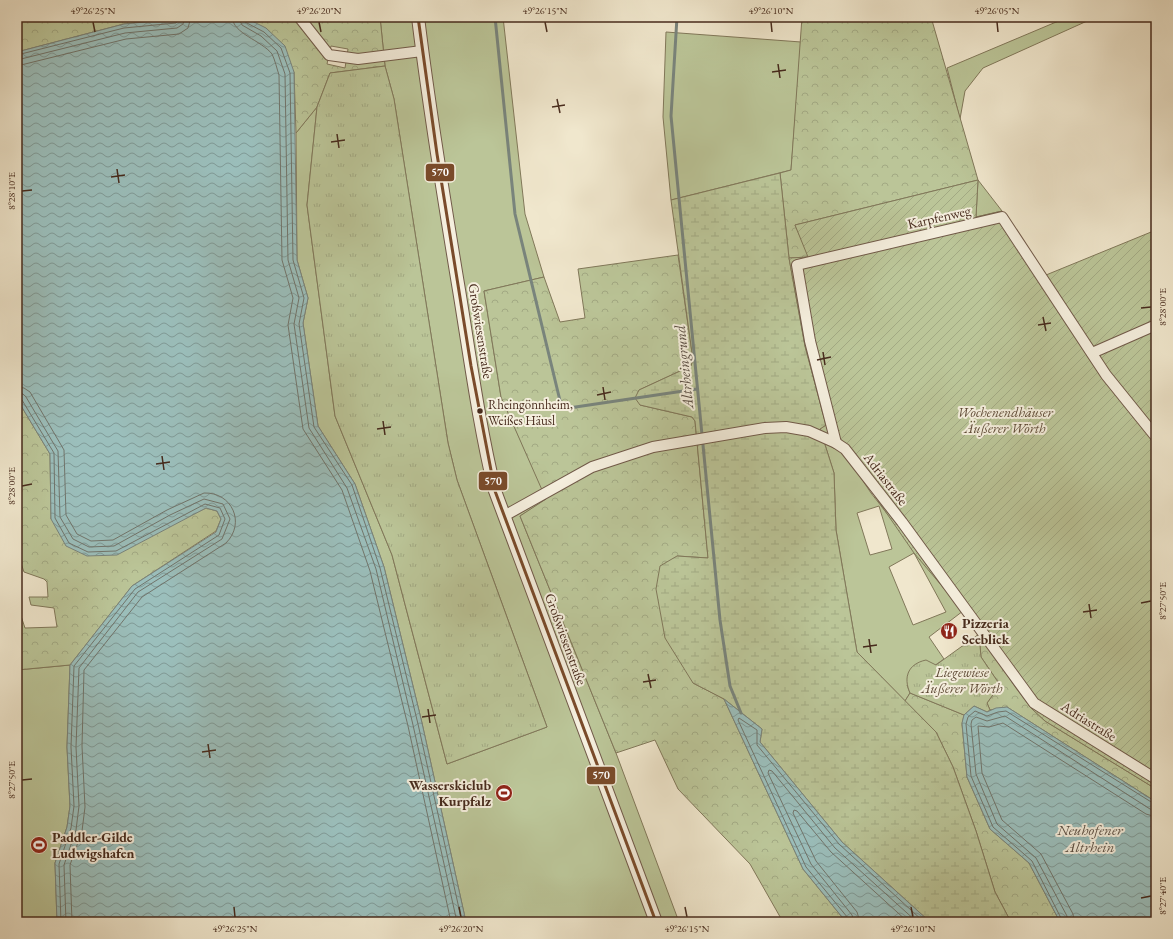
<svg xmlns="http://www.w3.org/2000/svg" width="1173" height="939" viewBox="0 0 1173 939" font-family="'EB Garamond',serif">
	<style>
		.grass { fill: #bbc598; stroke: #81785a; fill-rule: evenodd }
		.forest { fill: url(#forest-crowns); stroke: #81785a; fill-rule: evenodd }
		.wetland { fill: url(#wetland-marsh); stroke: #81785a }
		.park { fill: url(#park-tufts); stroke: #81785a }
		.garden { fill: url(#garden-furrows); stroke: #81785a }
		.water { fill: url(#water-waves); stroke: #79847c }
		.lines { fill: none; stroke-linecap: round; stroke-linejoin: round }
		.shore { stroke: #71756c; stroke-width: 1 }
		.stream { stroke: #79847c; stroke-width: 3 }
		.minor-casing { stroke: #715a49; stroke-width: 12 }
		.tertiary-casing { stroke: #715a49; stroke-width: 14 }
		.minor { stroke: #f5efde; stroke-width: 10 }
		.tertiary { stroke: #f5efde; stroke-width: 12 }
		.bus-1-casing { stroke: #f5efde; stroke-width: 6 }
		.bus-1 { stroke: #7a4b2a; stroke-width: 3 }
		.ticks { fill: none; stroke: #472b1d; stroke-width: 1.5 }
		.bus-dot { fill: #472b1d; stroke: #f5efde; stroke-width: 1.5 }
		.labels { text-anchor: middle; stroke-width: 4; stroke-linejoin: round; paint-order: stroke }
		.bus-label { font-size: 13px; fill: #472b1d; stroke: #f5efde; text-anchor: start }
		.street-label { font-size: 14px; fill: #472b1d; stroke: #f5efde }
		.park-label { font-size: 14px; font-style: italic; fill: #5e4a36; stroke: #f5efde }
		.poi-label { font-size: 14px; font-weight: bold; fill: #472b1d; stroke: #f5efde; text-anchor: start }
		.water-label { font-size: 15px; font-style: italic; fill: #5c5045; stroke: #f5efde }
		.line-badge { stroke: #f5efde; stroke-width: 1.5 }
		.badge-label { font-size: 11px; text-anchor: middle; font-weight: bold; fill: #fff }
		.neatline { fill: none; stroke: #472b1d; stroke-width: 1.5 }
		.ticks-label { font-size: 10px; text-anchor: middle; fill: #472b1d }
	</style>
	<defs>
		<pattern id="forest-crowns" width="20" height="18" patternUnits="userSpaceOnUse"><rect width="20" height="18" fill="#bbc598"/><path d="M2 6a3 3 0 1 1 6 0M12 15a3 3 0 1 1 6 0" fill="none" stroke="#a2a983"/></pattern>
		<pattern id="wetland-marsh" width="20" height="14" patternUnits="userSpaceOnUse"><rect width="20" height="14" fill="#bbc598"/><path d="M1 5h8M5 5V1M11 12h8M15 12V8" fill="none" stroke="#a2a983"/></pattern>
		<pattern id="park-tufts" width="24" height="20" patternUnits="userSpaceOnUse"><rect width="24" height="20" fill="#bbc598"/><path d="M3 7l-1-3M5 7V3M7 7l1-3M15 17l-1-3M17 17v-4M19 17l1-3" fill="none" stroke="#a2a983"/></pattern>
		<pattern id="garden-furrows" width="10" height="10" patternUnits="userSpaceOnUse"><rect width="10" height="10" fill="#bbc598"/><path d="M-1 1l2-2M0 10L10 0M9 11l2-2" fill="none" stroke="#a2a983"/></pattern>
		<pattern id="water-waves" width="16" height="10" patternUnits="userSpaceOnUse"><rect width="16" height="10" fill="#9bbfbc"/><path d="M0 5q4-4 8 0t8 0" fill="none" stroke="#809b98"/></pattern>
	</defs>
	<rect width="100%" height="100%" fill="#f0e7cd"/>
	<filter id="stains"><feTurbulence type="fractalNoise" baseFrequency=".005" numOctaves="4"/><feColorMatrix values="0 0 0 0 .2 0 0 0 0 .09 0 0 0 0 .02 0 0 0 .5 -.17"/></filter>
	<radialGradient id="worn" r=".72"><stop offset=".6" stop-color="#630" stop-opacity="0"/><stop offset="1" stop-color="#630" stop-opacity=".3"/></radialGradient>
	<g class="grass">
		<polygon points="380,17 503,17 525,214 544,277 484,291 501,397 547,499 520,516 616,753 679,922 466,922 422,723 384,567 355,484 318,426 303,323 308,298 297,260 296,133 317,107 307,205 335,416 392,555 447,764 547,727 457,480 448,443 394,99 385,66"/>
		<polygon points="1068,17 1096,17 983,68 965,91 960,119 947,68"/>
		<polygon points="666,32 801,42 791,170 671,200 663,117"/>
		<polygon points="978,180 1002,211 976,217"/>
		<path d="M826,425L871,493L963,611L929,637L944,659L907,685L910,693L905,701L857,652L836,530L834,473L820,429ZM879,506L892,549L870,555L857,513ZM914,553L946,612L913,625L889,567Z"/>
		<polygon points="70,665 67,747 70,806 67,827 55,863 57,922 17,922 17,670"/>
	</g>
	<g class="forest">
		<polygon points="17,17 195,17 124,24 17,52"/>
		<path d="M244,17H380L385,66L330,73L317,107L296,133L294,72ZM331,46L348,49L345,68L327,64Z"/>
		<polygon points="802,17 931,17 978,180 795,225 809,257 789,258 780,173 791,170"/>
		<polygon points="678,255 693,360 691,366 639,390 640,405 692,417 695,421 708,558 677,556 693,683 724,699 803,869 846,922 783,922 750,864 678,789 655,740 616,753 520,516 546,499 501,397 484,291 544,277 560,322 585,318 578,269"/>
		<polygon points="17,399 50,454 51,519 174,523 206,508 217,511 221,519 216,531 132,586 70,665 17,670 17,604 25,628 57,627 54,608 31,605 29,597 48,597 47,582 44,579 24,572 17,552"/>
		<polygon points="979,634 1016,688 1031,708 1045,721 1156,789 1156,802 1007,707 990,710 987,703 1000,685 981,657"/>
		<polygon points="910,693 964,715 962,724 967,777 990,829 1029,863 1060,922 1011,922 995,892 976,831 953,767 936,732 905,701"/>
	</g>
	<polygon class="wetland" points="780,173 789,258 805,346 826,425 820,429 834,473 836,530 857,652 936,732 953,767 976,831 995,892 1011,922 930,922 842,842 760,742 762,729 724,699 693,683 665,638 656,589 660,566 677,556 708,558 695,421 692,417 640,405 635,398 639,390 691,366 693,360 671,200"/>
	<g class="park">
		<polygon points="385,66 394,99 448,443 457,480 547,727 447,764 392,555 335,416 307,205 317,107 330,73"/>
		<path d="M979,634L981,657L1000,685L987,703L990,710L987,712L974,706L964,715L910,693C903,677 908,664 926,660L936,665Z"/>
	</g>
	<polygon class="garden" points="978,180 976,217 1002,211 1046,275 1156,230 1156,789 1045,721 1031,708 963,611 914,553 826,425 805,346 789,258 808,257 795,225"/>
	<g class="water">
		<polygon points="195,17 244,17 266,28 285,46 294,72 297,260 308,298 303,323 318,426 355,484 384,567 422,723 466,922 57,922 55,863 67,827 70,806 67,747 70,665 132,586 216,532 221,519 217,511 206,508 117,555 87,556 66,546 51,519 50,454 17,399 17,52 124,24"/>
		<polygon points="724,699 762,729 760,742 842,842 930,922 846,922 803,869"/>
		<polygon points="974,706 987,712 996,708 1007,707 1156,802 1156,922 1060,922 1029,863 990,829 967,777 962,723 964,715"/>
	</g>
	<g class="lines">
		<g class="shore">
			<path d="M232,17C233,34 261,40 272,54C275,60 277,69 279,75L282,260L293,298L288,325L303,429L342,490L370,571L408,726L451,922"/>
			<polyline points="238,17 242,25 261,36 277,51 285,74 288,260 299,298 294,324 309,428 347,488 376,569 413,725 457,922"/>
			<polyline points="243,17 245,22 264,32 281,48 290,73 293,260 304,298 299,324 314,427 352,485 380,568 418,724 462,922"/>
			<polyline points="17,55 124,28 176,23 180,17"/>
			<polyline points="17,60 125,33 177,28 183,24 185,17"/>
			<polyline points="17,66 126,39 179,34 188,28 191,17"/>
			<path d="M17,387L24,388L30,392L64,450L66,515L77,534L91,541L113,540L167,510L204,493C232,492 246,523 226,543L142,597L84,670L82,746L85,807L82,831L70,865L72,922"/>
			<polyline points="17,393 23,394 26,397 58,451 60,517 73,539 89,547 114,546 170,515 204,499 223,504 230,519 222,539 138,592 79,668 76,747 79,806 76,830 64,865 66,922"/>
			<polyline points="17,398 22,400 54,453 55,518 69,543 88,552 116,551 205,504 220,508 225,519 219,535 135,589 74,666 71,747 74,806 71,828 59,864 61,922"/>
			<polyline points="849,922 848,918 806,867 738,720 739,718 757,730 757,745 839,844 924,922"/>
			<polyline points="854,922 852,915 811,864 768,773 769,770 772,771 835,848 917,922"/>
			<polyline points="860,922 857,912 816,861 793,813 794,810 797,811 831,852 908,922"/>
			<polyline points="1063,922 1032,861 993,827 971,776 966,724 968,717 975,711 987,716 998,712 1006,711 1156,805"/>
			<polyline points="1068,922 1067,916 1036,858 997,824 976,774 971,724 972,720 976,717 987,721 1005,716 1150,809 1156,811"/>
			<polyline points="1074,922 1073,914 1041,854 1002,820 982,773 978,726 989,727 1003,723 1146,814 1156,817"/>
		</g>
		<g class="stream">
			<polyline points="495,17 515,214 562,409 697,389"/>
			<polyline points="677,17 671,116 720,620 730,686 741,713"/>
		</g>
		<g class="minor-casing">
			<g id="minor">
				<polyline points="299,17 329,55 358,59 422,51"/>
				<polyline points="1092,353 1156,325"/>
				<polyline points="836,443 810,341 797,265 1002,217 1106,375 1156,437"/>
				<polyline points="504,516 592,467 653,447 765,428 786,427 809,431 836,443 845,449 902,522 1034,703 1156,779"/>
			</g>
		</g>
		<g class="tertiary-casing">
			<path id="tertiary" d="M418,17C429,108 444,200 459,290C470,357 479,425 495,491L656,922"/>
		</g>
		<use href="#minor" class="minor"/>
		<use href="#tertiary" class="tertiary"/>
		<g class="bus-1-casing">
			<polyline id="bus-1" points="418,17 437,154 471,366 495,491 656,922"/>
		</g>
		<use href="#bus-1" class="bus-1"/>
	</g>
	<path class="ticks" d="M93,22L95,32M319,22L321,32M545,22L547,32M771,22L772,32M997,22L998,32M778,64L780,78M772,72L786,70M557,99L560,113M552,107L565,105M337,134L339,148M331,142L345,140M117,169L119,183M111,177L125,175M22,191L32,190M1141,308L1151,307M1043,317L1046,331M1038,325L1051,323M823,352L825,365M817,360L831,357M603,387L605,400M597,395L611,392M383,421L385,435M377,429L391,427M162,456L164,470M156,464L170,462M22,486L32,484M1141,603L1151,601M1089,604L1091,618M1083,612L1097,610M869,639L871,653M863,647L877,645M648,674L651,688M643,682L656,680M428,709L430,723M422,717L436,715M208,744L210,758M202,752L216,750M22,780L32,779M1141,898L1151,896M234,907L235,917M459,907L461,917M685,907L687,917M911,907L913,917"/>
	<defs>
		<g id="restaurant-disc" transform="scale(0.9)"><circle r="9.5" fill="#8f2418" stroke="#f5efde"/><path d="M-5-6h1v4h1v-4h1v4h1v-4h1v5L-1.5 .5V6h-2V.5L-5-1ZM5-6V6H3V1.5H1.5Q1.5-4 5-6Z" fill="#fff"/></g>
		<g id="stadium-disc" transform="scale(0.9)"><circle r="9.5" fill="#8f2418" stroke="#f5efde"/><path d="M0-5a6.5 5 0 1 0 0 10a6.5 5 0 1 0 0-10ZM-3.5-1.8h7v3.6h-7Z" fill="#fff"/></g>
	</defs>
	<g fill-rule="evenodd">
		<use href="#restaurant-disc" x="949" y="631"/>
		<use href="#stadium-disc" x="504" y="793"/>
		<use href="#stadium-disc" x="39" y="845"/>
	</g>
	<circle class="bus-dot" cx="480" cy="411" r="3.5"/>
	<g class="labels">
		<g class="bus-label">
			<text x="488" y="409">Rheingönnheim,<tspan x="488" dy="16">Weißes Häusl</tspan></text>
		</g>
		<g class="street-label">
			<text transform="translate(939 217) rotate(-13)" y="5">Karpfenweg</text>
			<text transform="translate(481 331) rotate(81)" y="5">Großwiesenstraße</text>
			<text transform="translate(886 479) rotate(52)" y="5">Adriastraße</text>
			<text transform="translate(566 639) rotate(70)" y="5">Großwiesenstraße</text>
			<text transform="translate(1089 721) rotate(32)" y="5">Adriastraße</text>
		</g>
		<g class="park-label">
			<text x="1005" y="417">Wochenendhäuser<tspan x="1005" dy="16">Äußerer Wörth</tspan></text>
			<text x="962" y="677">Liegewiese<tspan x="962" dy="16">Äußerer Wörth</tspan></text>
		</g>
		<g class="poi-label">
			<text x="962" y="628">Pizzeria<tspan x="962" dy="16">Seeblick</tspan></text>
			<text x="491" y="790" text-anchor="end">Wasserskiclub<tspan x="491" dy="16">Kurpfalz</tspan></text>
			<text x="52" y="842">Paddler-Gilde<tspan x="52" dy="16">Ludwigshafen</tspan></text>
		</g>
		<g class="water-label">
			<text transform="translate(684 367) rotate(-96)" y="5">Altrheingrund</text>
			<text x="1090" y="835">Neuhofener<tspan x="1090" dy="17">Altrhein</tspan></text>
		</g>
	</g>
	<g class="line-badge">
		<rect x="425" y="163" width="30" height="19" rx="4" fill="#7a4b2a"/>
		<rect x="478" y="471" width="30" height="20" rx="4" fill="#7a4b2a"/>
		<rect x="586" y="766" width="30" height="19" rx="4" fill="#7a4b2a"/>
	</g>
	<g class="badge-label">
		<text x="440" y="176">570</text>
		<text x="493" y="485">570</text>
		<text x="601" y="779">570</text>
	</g>
	<rect width="1173" height="939" fill="none" stroke="#f0e7cd" stroke-width="44"/>
	<rect x="22" y="22" width="1129" height="895" class="neatline"/>
	<g class="ticks-label">
		<text x="93" y="14">49°26'25"N</text>
		<text x="319" y="14">49°26'20"N</text>
		<text x="545" y="14">49°26'15"N</text>
		<text x="771" y="14">49°26'10"N</text>
		<text x="997" y="14">49°26'05"N</text>
		<text transform="translate(11 191) rotate(-90)" y="4">8°28'10"E</text>
		<text transform="translate(1162 307) rotate(-90)" y="4">8°28'00"E</text>
		<text transform="translate(11 486) rotate(-90)" y="4">8°28'00"E</text>
		<text transform="translate(1162 601) rotate(-90)" y="4">8°27'50"E</text>
		<text transform="translate(11 780) rotate(-90)" y="4">8°27'50"E</text>
		<text transform="translate(1162 896) rotate(-90)" y="4">8°27'40"E</text>
		<text x="235" y="932">49°26'25"N</text>
		<text x="461" y="932">49°26'20"N</text>
		<text x="687" y="932">49°26'15"N</text>
		<text x="913" y="932">49°26'10"N</text>
	</g>
	<rect width="100%" height="100%" filter="url(#stains)"/>
	<rect width="100%" height="100%" fill="url(#worn)"/>
</svg>
